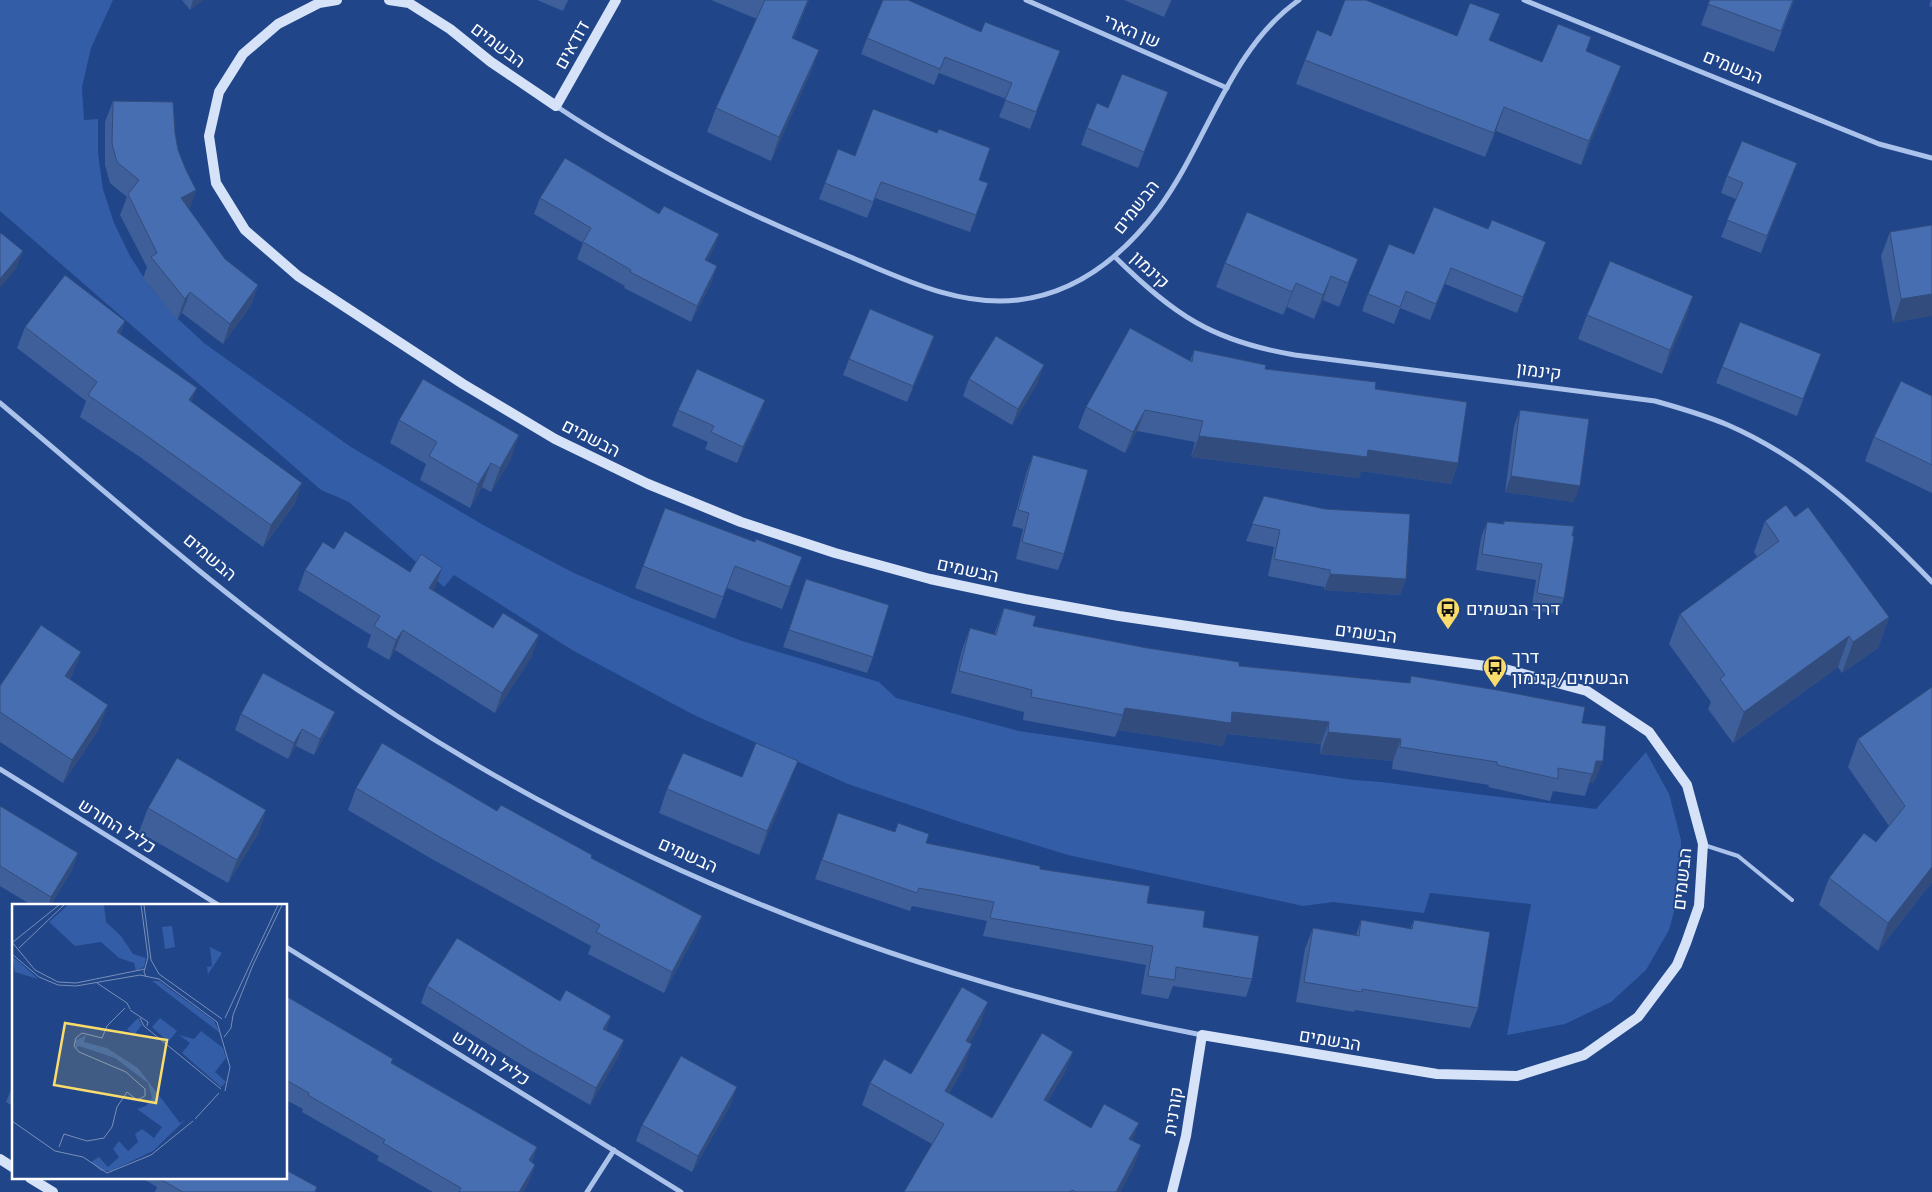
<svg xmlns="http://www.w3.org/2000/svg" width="1932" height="1192" viewBox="0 0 1932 1192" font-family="'Exo 2',Heebo,sans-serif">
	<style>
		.green { fill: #335da6 }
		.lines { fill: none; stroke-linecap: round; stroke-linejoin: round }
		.lane { stroke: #abc2eb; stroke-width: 4 }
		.street { stroke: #abc2eb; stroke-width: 5 }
		.secondary { stroke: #d6e2f8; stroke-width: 10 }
		.wall { fill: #3e5f99 }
		.shaded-wall { fill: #324d7d }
		.building { fill: #486eb2; stroke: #324d7d }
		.labels { text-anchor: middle; stroke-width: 4; stroke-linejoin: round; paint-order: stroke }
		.street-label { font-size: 18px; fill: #fff; stroke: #204589 }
		.poi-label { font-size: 18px; fill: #fff; stroke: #204589; text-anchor: start }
		.inset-road { fill: none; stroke: #798fb8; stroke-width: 1 }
		.view { fill: #f9dc6b; fill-opacity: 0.15; stroke: #f9dc6b; stroke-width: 2.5 }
		.inset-edge { fill: none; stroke: #fff; stroke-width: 2.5 }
	</style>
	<rect width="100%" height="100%" fill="#204589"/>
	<polygon class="green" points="0,0 113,0 91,48 82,87 84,120 98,119 98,154 103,189 114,223 130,256 150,287 175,316 204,343 236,366 351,447 485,526 572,572 636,600 742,641 879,682 896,698 1019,731 1354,780 1381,782 1596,809 1646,752 1669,794 1681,840 1681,886 1669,930 1646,970 1611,1002 1565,1024 1507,1035 1531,904 1430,893 1424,913 1333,902 1303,906 1068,855 960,822 848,784 694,715 572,650 454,575 444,587 349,502 321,490 0,211"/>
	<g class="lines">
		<polyline class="lane" points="1704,845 1738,856 1792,900"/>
		<g class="street">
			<polyline points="1026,0 1227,88"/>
			<polyline points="1524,0 1879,144 1932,158"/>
			<path d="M556,106C647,167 747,214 848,256C901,278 958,307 1018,300C1078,293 1123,256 1159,208C1207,143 1230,48 1299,0"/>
			<path d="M1115,257C1174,315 1212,341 1295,355L1655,401C1680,408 1704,415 1728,425C1808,460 1872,520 1932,582"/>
			<path d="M0,403C106,492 210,585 322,665C581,850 890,975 1202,1035"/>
			<polyline points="0,769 220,906"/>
			<polyline points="286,947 681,1192"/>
			<polyline points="587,1192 614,1150"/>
		</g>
		<g class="secondary">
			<polyline points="337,0 319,3 278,24 243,54 219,92 209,136 216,183 245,230 298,276 463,384 555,439 648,484 741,522 835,553 930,579 1025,599 1119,616 1215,630 1501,668 1587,691 1649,732 1687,785 1703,844 1699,906 1686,943 1677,965 1638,1017 1584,1055 1517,1076 1437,1074 1202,1035 1186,1136 1172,1192"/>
			<polyline points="389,0 409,3 450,29 491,62 556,106 616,0"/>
			<polyline points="0,1159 14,1168"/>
			<polyline points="30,1178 53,1192"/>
		</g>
	</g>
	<g class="wall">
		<polygon points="182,0 203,0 190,10"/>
		<polygon points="537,0 568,0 563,11"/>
		<polygon points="711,0 809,0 793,39 819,50 810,74 771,161 707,132 716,108 757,19"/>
		<polygon points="1124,0 1172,0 1164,17"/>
		<polygon points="1710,0 1794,0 1774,52 1701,25"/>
		<polygon points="1931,0 1932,0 1932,7 1929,6"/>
		<polygon points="981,32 1060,51 1030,129 999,117 1006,99 939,73 934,85 861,54 867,38"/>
		<polygon points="1331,36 1457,36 1490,41 1542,62 1591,37 1586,51 1612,90 1581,165 1496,131 1485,157 1296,84 1305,60"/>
		<polygon points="1168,92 1138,168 1081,145 1087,128 1108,108"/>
		<polygon points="113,101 175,133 178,150 186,170 196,190 189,209 225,259 258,285 251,305 223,344 182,313 177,320 143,278 147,267 120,215 127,197 110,183 105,165 105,122"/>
		<polygon points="855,156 979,180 988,183 970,232 875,198 867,218 819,199 825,183"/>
		<polygon points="1727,176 1791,180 1761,253 1721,237 1736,199 1721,193"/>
		<polygon points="540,198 659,214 719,234 713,250 707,261 717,266 711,283 691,322 624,288 625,286 577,259 583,243 534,214"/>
		<polygon points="1932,225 1893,323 1881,256 1890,232"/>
		<polygon points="1414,254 1540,259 1517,313 1445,284 1430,320 1400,308 1394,324 1362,311 1368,294"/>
		<polygon points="1358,259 1349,282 1339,307 1323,300 1314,319 1287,307 1283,315 1216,287 1225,263"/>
		<polygon points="1693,296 1685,320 1662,374 1578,339 1587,315"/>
		<polygon points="125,321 120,335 192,402 295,504 263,547 140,457 80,417 86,401 17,348 25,327"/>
		<polygon points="934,336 928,353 907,402 843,375 849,359"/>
		<polygon points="1194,350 1265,369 1375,389 1458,463 1451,484 1361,471 1359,478 1191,457 1195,442 1137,431 1125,453 1078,428 1086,407 1190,361"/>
		<polygon points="1722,367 1815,370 1797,416 1716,383"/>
		<polygon points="969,379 1038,382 1012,425 963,396"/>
		<polygon points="1932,396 1932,493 1865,461 1874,437"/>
		<polygon points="765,400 759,416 737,463 705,449 708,442 672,426 678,410"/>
		<polygon points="1520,410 1574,502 1505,492 1514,426"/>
		<polygon points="399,420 511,459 491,492 482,487 470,508 420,480 426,464 390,443"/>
		<polygon points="1033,455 1064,554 1058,570 1016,559 1023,529 1012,526 1027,471"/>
		<polygon points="1264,496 1406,579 1400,595 1324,590 1324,587 1268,576 1274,547 1246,541"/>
		<polygon points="1795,517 1889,617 1878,648 1842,673 1838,667 1733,743 1708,709 1711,702 1669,644 1680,614 1757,557 1754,552 1765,521"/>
		<polygon points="1504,521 1574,526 1564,598 1558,614 1531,610 1536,580 1476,570 1481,538 1487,522 1503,524"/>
		<polygon points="755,542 794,579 782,609 727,588 715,619 635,588 643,566"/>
		<polygon points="334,549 410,572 442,568 433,590 532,656 495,713 395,650 389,660 367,647 371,635 298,590 305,570"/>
		<polygon points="806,579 873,657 867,673 783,647"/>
		<polygon points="1004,608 1033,626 1239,666 1409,683 1411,676 1582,723 1594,783 1589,783 1585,796 1553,791 1550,801 1488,787 1489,785 1392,769 1393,761 1320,754 1321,744 1227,734 1223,746 1118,730 1115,737 1023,720 1024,712 951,693 962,650 970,628 994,635"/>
		<polygon points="81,652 72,675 70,679 99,729 63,783 0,742 0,686"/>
		<polygon points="1932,687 1932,882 1878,951 1819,905 1829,878 1876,842 1889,826 1848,767 1858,739"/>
		<polygon points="241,714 329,728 314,755 296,746 288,759 235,730"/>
		<polygon points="742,777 789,784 759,855 659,813 667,789"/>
		<polygon points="356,788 497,811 591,858 702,916 694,937 664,993 588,954 591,946 430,858 348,810"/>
		<polygon points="0,806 78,853 72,870 50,906 33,906 0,886"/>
		<polygon points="148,808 266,810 258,834 228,883 139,832"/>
		<polygon points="838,813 926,843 1040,869 1147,903 1203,927 1252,979 1246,997 1173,986 1168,999 1141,994 1146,965 983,936 987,921 912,906 910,911 815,879"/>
		<polygon points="1361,920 1410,929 1414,920 1478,1008 1470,1028 1355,1010 1354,1012 1296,1002 1305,949 1313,928 1356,935"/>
		<polygon points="427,986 560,1001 611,1016 606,1030 624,1040 618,1057 590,1105 525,1067 421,1003"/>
		<polygon points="286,996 392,1063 537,1147 532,1162 535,1165 529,1181 523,1192 433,1192 377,1160 379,1156 302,1112 303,1109 286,1100"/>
		<polygon points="980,1025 969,1043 964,1067 949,1093 992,1118 1073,1052 1064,1074 1047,1102 1091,1128 1132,1141 1141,1145 1133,1168 1120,1192 904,1192 932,1144 862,1105 870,1083 911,1074"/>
		<polygon points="14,1082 14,1107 6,1102"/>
		<polygon points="731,1104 692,1172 636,1141 642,1125"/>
		<polygon points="142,1178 286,1178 317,1187 315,1191 316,1192 155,1192 157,1187"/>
	</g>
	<g class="shaded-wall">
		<polygon points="193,0 203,0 190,10"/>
		<polygon points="808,0 809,0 783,62 792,38"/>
		<polygon points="1171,0 1172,0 1164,17"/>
		<polygon points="819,50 810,74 771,161 779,137"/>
		<polygon points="945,57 939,73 934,85 940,69"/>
		<polygon points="1621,66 1612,90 1581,165 1589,141"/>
		<polygon points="1168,92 1162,109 1138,168 1144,152"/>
		<polygon points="1504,107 1496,131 1485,157 1494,133"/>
		<polygon points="1797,163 1791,180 1761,253 1767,236"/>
		<polygon points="196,190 189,211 181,198"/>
		<polygon points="719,234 713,250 699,277 705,260"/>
		<polygon points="1546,242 1540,259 1517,313 1523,297"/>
		<polygon points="23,251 17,267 0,288 0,279"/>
		<polygon points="717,266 711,283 691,322 697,306"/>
		<polygon points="1451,268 1445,284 1430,320 1436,304"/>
		<polygon points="1331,276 1323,300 1314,319 1323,295"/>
		<polygon points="1296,283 1287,307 1283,315 1292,292"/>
		<polygon points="258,285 251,305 223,344 230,324"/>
		<polygon points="190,292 182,313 177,320 185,299"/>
		<polygon points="1932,294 1932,316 1893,323 1901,299"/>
		<polygon points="1693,296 1685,320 1662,374 1670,350"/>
		<polygon points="125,321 117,343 117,332"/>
		<polygon points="934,336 928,353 907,402 913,386"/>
		<polygon points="1821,354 1815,370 1797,416 1803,399"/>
		<polygon points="1044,365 1038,382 1012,425 1018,409"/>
		<polygon points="197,388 189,409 189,400"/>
		<polygon points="765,400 759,416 737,463 743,447"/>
		<polygon points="1145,410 1137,431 1125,453 1133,432"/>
		<polygon points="519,435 511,459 491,492 500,468"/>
		<polygon points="1199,436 1368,450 1458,463 1451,484 1361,471 1359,478 1191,457"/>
		<polygon points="491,463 482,487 470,508 478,484"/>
		<polygon points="1511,476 1580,486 1574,502 1505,492"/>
		<polygon points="302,483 295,504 263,547 271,525"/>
		<polygon points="802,557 794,579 782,609 790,587"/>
		<polygon points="442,568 435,588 422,608 429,588"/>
		<polygon points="1330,574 1406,579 1400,595 1324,590"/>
		<polygon points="1889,617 1878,648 1842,673 1853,642"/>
		<polygon points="403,630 395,650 389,660 396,640"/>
		<polygon points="539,635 532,656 495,713 502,693"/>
		<polygon points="1849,636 1838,667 1733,743 1744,712"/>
		<polygon points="81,652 72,675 56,700 65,676"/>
		<polygon points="108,705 99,729 63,783 72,760"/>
		<polygon points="1125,708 1232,712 1329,722 1321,744 1227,734 1223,746 1118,730 1123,715"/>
		<polygon points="335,712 329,728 314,755 320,739"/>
		<polygon points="302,729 296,746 288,759 294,743"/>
		<polygon points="1328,732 1401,739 1393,761 1320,754"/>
		<polygon points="798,761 789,784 759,855 767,831"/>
		<polygon points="1596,761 1603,761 1594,783 1589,783"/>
		<polygon points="266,810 258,834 228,883 237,860"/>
		<polygon points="78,853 72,870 50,906 48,906 51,897"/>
		<polygon points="1932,867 1932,882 1878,951 1888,923"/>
		<polygon points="702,916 694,937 664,993 672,972"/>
		<polygon points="988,1002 980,1025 958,1063 966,1041"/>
		<polygon points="611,1016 605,1032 603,1029"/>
		<polygon points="624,1040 618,1057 590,1105 596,1088"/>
		<polygon points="972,1044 964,1067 937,1113 945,1091"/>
		<polygon points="1073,1052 1064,1074 1035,1122 1044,1100"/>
		<polygon points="737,1087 731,1104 692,1172 698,1156"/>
		<polygon points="1139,1123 1131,1145 1129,1139"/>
		<polygon points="1141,1145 1133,1168 1120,1192 1116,1192"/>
		<polygon points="537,1147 531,1163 529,1160"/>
		<polygon points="535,1165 529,1181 523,1192 519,1192"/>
	</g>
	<g class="building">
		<polygon points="765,0 808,0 792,38 819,50 779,137 716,108"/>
		<polygon points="883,0 908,0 981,32 985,22 1060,51 1036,112 1005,100 1012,83 945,57 940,69 867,38"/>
		<polygon points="1345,0 1366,0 1457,36 1470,3 1500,14 1489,40 1542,62 1558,24 1591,37 1586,51 1621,66 1589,141 1504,107 1494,133 1305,60 1317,30 1331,36"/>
		<polygon points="1710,0 1793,0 1781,31 1708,4"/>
		<polygon points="1122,74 1168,92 1144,152 1087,128 1097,103 1108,108"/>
		<polygon points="113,101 173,102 175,133 178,150 186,170 196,190 181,198 225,259 258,285 230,324 190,292 185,299 151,257 157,253 128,194 139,180 117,162 112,144"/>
		<polygon points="873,109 937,133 939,129 990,148 979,180 988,183 976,215 881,182 873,202 825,183 838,149 855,156"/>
		<polygon points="1742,141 1797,163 1767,236 1727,220 1743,183 1727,176"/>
		<polygon points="565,158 659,214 664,206 719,234 705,260 717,266 697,306 630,272 631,270 583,242 591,228 540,198"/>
		<polygon points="1434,207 1488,229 1492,220 1546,242 1523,297 1451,268 1436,304 1406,291 1400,307 1368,294 1389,244 1414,254"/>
		<polygon points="1247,212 1358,259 1348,283 1331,276 1323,295 1296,283 1292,292 1225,263"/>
		<polygon points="1932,225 1932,294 1901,299 1890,232"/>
		<polygon points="1,233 23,251 0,279 0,234"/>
		<polygon points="1610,261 1693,296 1670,350 1587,315"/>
		<polygon points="65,275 125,321 117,332 197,388 189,400 302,483 271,525 147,436 88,395 97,382 25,327"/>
		<polygon points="870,309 934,336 913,386 849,359"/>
		<polygon points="1740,322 1821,354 1803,399 1722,367"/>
		<polygon points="1130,328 1192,362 1194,350 1266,365 1265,369 1376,382 1375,389 1467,402 1458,463 1368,450 1367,457 1199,436 1203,421 1145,410 1133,432 1086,407"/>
		<polygon points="996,336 1044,365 1018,409 969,379"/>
		<polygon points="697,369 765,400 743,447 711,432 714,426 678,410"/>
		<polygon points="423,379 519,435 500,468 491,463 478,484 429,456 437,442 399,420"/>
		<polygon points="1901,381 1932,396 1932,465 1874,437"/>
		<polygon points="1520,410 1589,419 1580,486 1511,476"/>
		<polygon points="1033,455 1088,470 1064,554 1022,542 1029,513 1018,510"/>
		<polygon points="1264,496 1325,509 1410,514 1406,579 1330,574 1330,570 1274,559 1280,530 1252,524"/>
		<polygon points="1786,505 1795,517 1808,507 1889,617 1853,642 1849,636 1744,712 1720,679 1725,675 1680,614 1779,541 1765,521"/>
		<polygon points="665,508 755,542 756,539 802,557 790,587 735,566 723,597 643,566"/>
		<polygon points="1504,521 1574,526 1572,536 1574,536 1564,598 1537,593 1542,564 1482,554 1487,522 1504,524"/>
		<polygon points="345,531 410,572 421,554 442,568 429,588 493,628 503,613 539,635 502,693 403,630 396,640 374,626 380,616 305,570 323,542 334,549"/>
		<polygon points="806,579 889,605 873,657 789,630"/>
		<polygon points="1004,608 1036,616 1033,626 1147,648 1239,662 1239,666 1410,683 1411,676 1497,690 1585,707 1582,723 1606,726 1603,761 1596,761 1593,774 1558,768 1558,779 1497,765 1497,762 1400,747 1401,739 1328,732 1329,722 1232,712 1231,723 1125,708 1123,715 1031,697 1032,690 959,671 970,628 996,635"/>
		<polygon points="41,625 81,652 65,676 108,705 72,760 0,712 0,686"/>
		<polygon points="263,673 335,712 320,739 302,729 294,743 241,714"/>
		<polygon points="1932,687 1932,867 1888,923 1829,878 1864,833 1876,842 1905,806 1858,739"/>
		<polygon points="382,743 497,811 501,805 592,855 591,858 702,916 672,972 596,932 600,925 438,836 356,788"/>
		<polygon points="756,743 798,761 767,831 667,789 683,753 742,777"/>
		<polygon points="177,758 266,810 237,860 148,808"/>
		<polygon points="0,806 78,853 51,897 0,866"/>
		<polygon points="838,813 895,832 898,823 929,834 926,843 1040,866 1040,869 1150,886 1147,903 1205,911 1203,927 1259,936 1252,979 1176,967 1175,980 1148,976 1153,946 990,918 994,902 919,888 917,893 822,860"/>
		<polygon points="1361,920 1412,929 1414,920 1490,932 1478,1008 1362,989 1362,992 1304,982 1313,928 1359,936"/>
		<polygon points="457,938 560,1001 566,990 611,1016 603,1029 624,1040 596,1088 531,1051 427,986"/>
		<polygon points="962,987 988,1002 966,1041 972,1044 945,1091 992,1118 1042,1033 1073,1052 1044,1100 1091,1128 1104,1104 1139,1123 1129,1139 1141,1145 1116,1192 1076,1192 1072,1190 1070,1192 904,1192 944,1124 870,1083 884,1059 911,1074"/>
		<polygon points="286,996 393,1059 391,1063 537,1147 529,1160 535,1165 519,1192 460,1192 459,1191 461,1188 383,1143 385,1140 308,1095 309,1093 286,1080"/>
		<polygon points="681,1056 737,1087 698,1156 642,1125"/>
		<polygon points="286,1170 317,1187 315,1191 316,1192 183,1192 160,1179 286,1178"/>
	</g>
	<defs>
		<g id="bus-pin" transform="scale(1.25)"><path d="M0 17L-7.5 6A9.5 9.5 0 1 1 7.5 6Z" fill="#f9dc6b" stroke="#204589"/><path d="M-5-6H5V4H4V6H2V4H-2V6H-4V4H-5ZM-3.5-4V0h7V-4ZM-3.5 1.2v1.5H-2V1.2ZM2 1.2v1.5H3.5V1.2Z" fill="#111"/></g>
	</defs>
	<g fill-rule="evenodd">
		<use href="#bus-pin" x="1448" y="609"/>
		<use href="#bus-pin" x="1495" y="667"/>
	</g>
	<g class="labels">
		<g class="street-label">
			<text transform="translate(1132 31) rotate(23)" y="6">שן הארי</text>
			<text transform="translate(498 45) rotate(37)" y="6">הבשמים</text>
			<text transform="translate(572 45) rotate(-61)" y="6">דודאים</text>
			<text transform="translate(1733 67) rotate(22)" y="6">הבשמים</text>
			<text transform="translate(1136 207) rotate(-52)" y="6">הבשמים</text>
			<text transform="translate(1150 270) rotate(43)" y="6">קינמון</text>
			<text transform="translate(1539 371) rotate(7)" y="6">קינמון</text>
			<text transform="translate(591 438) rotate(27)" y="6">הבשמים</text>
			<text transform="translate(210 557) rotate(40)" y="6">הבשמים</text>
			<text transform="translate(968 570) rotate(12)" y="6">הבשמים</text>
			<text transform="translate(1366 633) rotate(7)" y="6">הבשמים</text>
			<text transform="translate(117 826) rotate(32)" y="6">כליל החורש</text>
			<text transform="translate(688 855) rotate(24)" y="6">הבשמים</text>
			<text transform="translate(1682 879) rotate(-84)" y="6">הבשמים</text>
			<text transform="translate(1330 1040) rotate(9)" y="6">הבשמים</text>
			<text transform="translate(491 1058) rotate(32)" y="6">כליל החורש</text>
			<text transform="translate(1173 1111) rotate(-81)" y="6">קורנית</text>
		</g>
		<g class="poi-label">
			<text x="1466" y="615">דרך הבשמים</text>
			<text x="1512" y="663">דרך<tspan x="1512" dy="21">הבשמים/קינמון</tspan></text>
		</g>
	</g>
	<g transform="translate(12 904)">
		<rect width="275" height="275" fill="#204589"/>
		<path d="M56,1H92L94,18L109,32L121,50L134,54L132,63L124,67L122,59L107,54L89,38L63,42L37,18ZM160,22L163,43L153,45L150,23ZM198,43L210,49L196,70L195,63L200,62ZM0,53L5,56L26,75L3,68ZM140,77H147L202,117L208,129ZM126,114L130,121L122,131L115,125ZM148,114L165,127L156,138L140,123ZM189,127L211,144L214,154L203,168L214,178L209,183L170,149L178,139L167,131L182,135ZM74,131L72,138L95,144L126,164L168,219L174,215L141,247L99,267H89L79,258L87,253L96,263L107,253L101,245L107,237L116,247L126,238L123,230L130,225L142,234L150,223L125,205L134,202L140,194L136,179L103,154L67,142L64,144L63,137Z" fill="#335da6"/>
		<path class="inset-road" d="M129,1L136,53L132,68L134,73M132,1L139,56L147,70L210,115M0,38L23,66L46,78L64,79L133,65M1,38L47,1M7,44L52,1M1,51L27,73L46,81L64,82L128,71L147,75L205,118L218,163L213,187M85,79L115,99L118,105M118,106L136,118L135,122M128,114L132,122L209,185M213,114L266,1M212,133L219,124L221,111L241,61L270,1M183,215L207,189M0,217L43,247L71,253L95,269L139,251L181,217M47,243L52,230L75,237L92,234L100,223L105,203L115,188L125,196L133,192V185L114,168L67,148L62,142L64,134L70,129L90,134L95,122L113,104"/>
		<path class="view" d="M53,119L155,136L144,199L42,181Z"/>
		<rect width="275" height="275" class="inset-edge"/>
	</g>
</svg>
